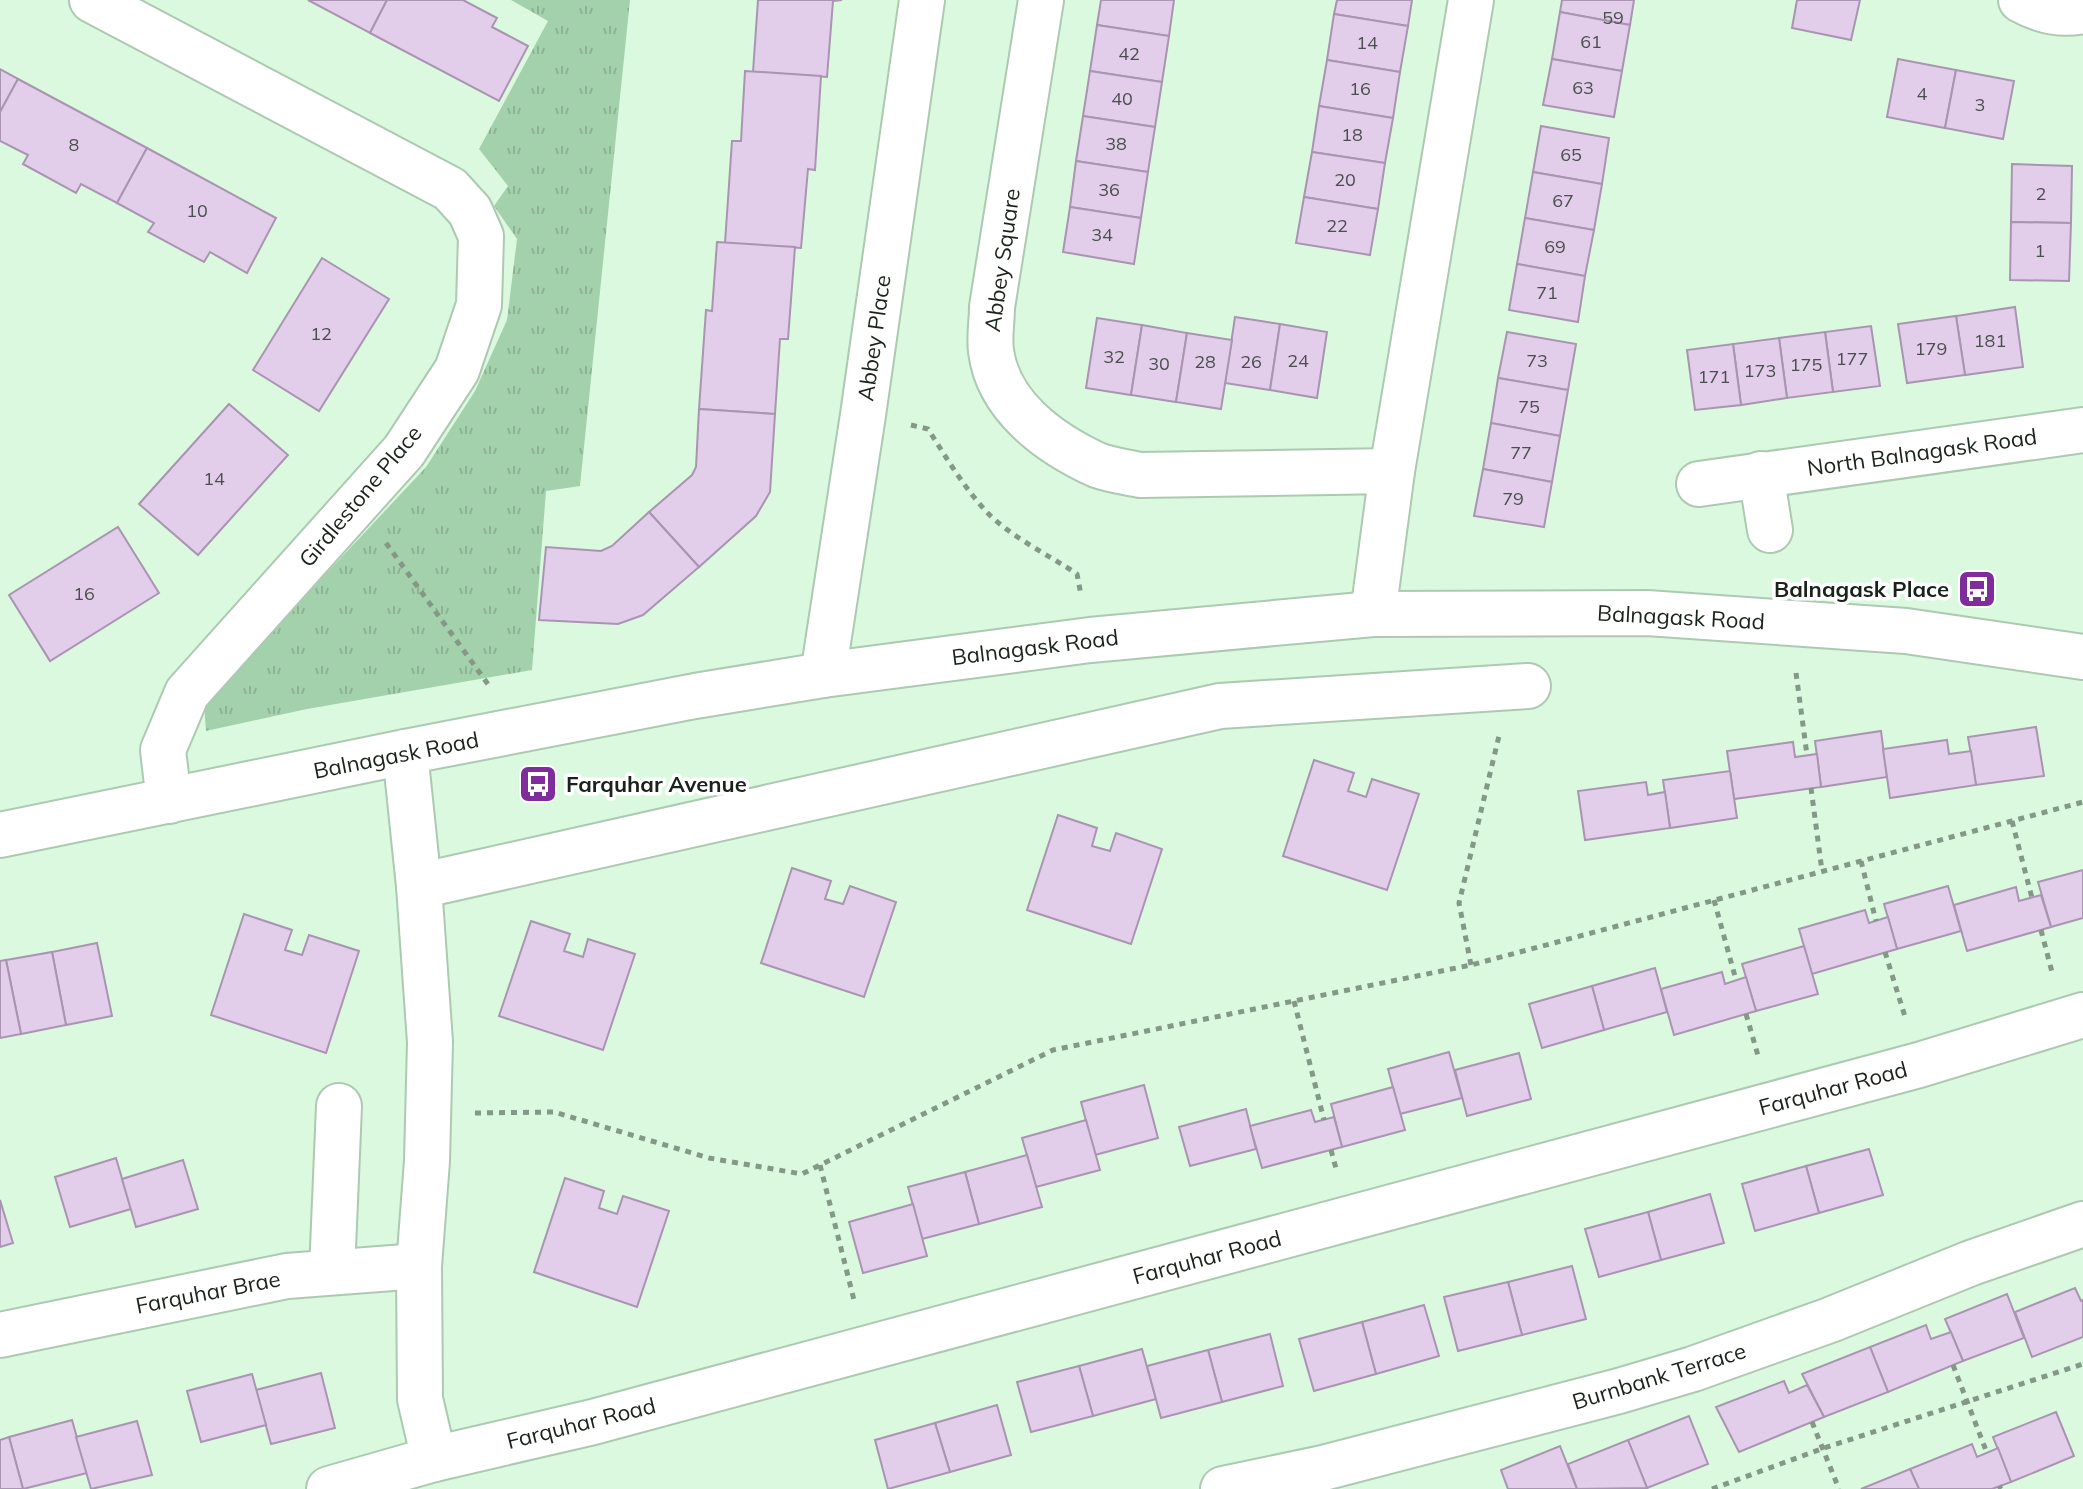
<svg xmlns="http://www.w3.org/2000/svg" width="2083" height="1489" viewBox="0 0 2083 1489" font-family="Mulish,sans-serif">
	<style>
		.grass { fill: url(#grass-tufts) }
		.building { fill: #e2cdea; stroke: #a995b1; stroke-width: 2 }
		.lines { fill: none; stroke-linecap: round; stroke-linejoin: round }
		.minor-casing { stroke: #adc9b1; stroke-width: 48 }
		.path { stroke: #839886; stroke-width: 5; stroke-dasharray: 6 6; stroke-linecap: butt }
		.minor { stroke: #fff; stroke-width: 44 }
		.labels { text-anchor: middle; stroke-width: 7; stroke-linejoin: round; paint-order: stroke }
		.number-label { font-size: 18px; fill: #4a4e4e }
		.street-label { font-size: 22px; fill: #18231a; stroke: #fff }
		.poi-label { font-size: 22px; font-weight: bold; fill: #18231a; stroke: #fff; text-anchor: end }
	</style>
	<defs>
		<pattern id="grass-tufts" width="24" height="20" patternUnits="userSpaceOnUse" patternTransform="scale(2)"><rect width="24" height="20" fill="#a3d1ab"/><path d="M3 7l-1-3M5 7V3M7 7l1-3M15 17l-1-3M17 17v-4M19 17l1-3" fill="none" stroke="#8cb393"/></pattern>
	</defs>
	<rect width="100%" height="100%" fill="#dbf9df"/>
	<polygon class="grass" points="511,0 630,0 580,486 546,491 532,670 307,709 206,731 204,704 426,467 475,391 507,320 517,239 494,206 508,186 479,149 548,21"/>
	<g class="building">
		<polygon points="308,0 387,0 370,33"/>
		<polygon points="387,0 463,0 497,18 492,27 528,46 499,101 370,33"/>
		<polygon points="758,0 842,0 833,1 827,77 753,72"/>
		<polygon points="1101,0 1174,0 1169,36 1097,25"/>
		<polygon points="1337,0 1412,0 1408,26 1334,14"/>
		<polygon points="1562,0 1634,0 1630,25 1560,12"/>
		<polygon points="1797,0 1860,0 1851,40 1792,28"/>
		<polygon points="1560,12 1630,25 1622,71 1552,59"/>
		<polygon points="1334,14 1408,26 1400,72 1327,60"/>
		<polygon points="1097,25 1169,36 1162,82 1090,71"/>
		<polygon points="1552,59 1622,71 1614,117 1543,105"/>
		<polygon points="1898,59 1956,70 1945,128 1887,117"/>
		<polygon points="1327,60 1400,72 1393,118 1319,106"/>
		<polygon points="0,69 18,79 0,112"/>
		<polygon points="1956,70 2014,81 2003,139 1945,128"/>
		<polygon points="745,71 821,76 815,170 808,169 801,248 725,243 732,141 741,141"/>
		<polygon points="1090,71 1162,82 1155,127 1083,116"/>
		<polygon points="18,79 147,148 117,203 81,184 76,193 23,164 28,155 0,141 0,112"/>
		<polygon points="1319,106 1393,118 1385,163 1312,152"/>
		<polygon points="1083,116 1155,127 1148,172 1076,161"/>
		<polygon points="1541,126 1609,138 1602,184 1533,172"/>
		<polygon points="147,148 276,218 247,273 210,252 204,262 148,232 154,223 117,203"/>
		<polygon points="1312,152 1385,163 1378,209 1304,197"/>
		<polygon points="1076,161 1148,172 1141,218 1070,207"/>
		<polygon points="2012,164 2072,166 2071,223 2011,222"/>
		<polygon points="1533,172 1602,184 1594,230 1525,218"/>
		<polygon points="1304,197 1378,209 1370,255 1296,243"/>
		<polygon points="1070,207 1141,218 1134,264 1063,252"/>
		<polygon points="1525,218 1594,230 1585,276 1517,264"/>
		<polygon points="2011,222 2071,223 2069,281 2010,280"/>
		<polygon points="717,242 795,247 788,339 780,339 775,414 699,409 706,310 712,311"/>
		<polygon points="322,258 389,299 319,411 253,370"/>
		<polygon points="1517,264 1585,276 1578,322 1509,310"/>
		<polygon points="2015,307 2023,367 1965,375 1956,316"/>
		<polygon points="1956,316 1965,375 1907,383 1898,324"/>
		<polygon points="1235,317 1280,324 1270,390 1225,383"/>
		<polygon points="1097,318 1142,325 1131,395 1086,388"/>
		<polygon points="1280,324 1327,332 1317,398 1270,390"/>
		<polygon points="1142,325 1187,333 1176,402 1131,395"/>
		<polygon points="1871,326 1880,386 1833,392 1825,332"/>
		<polygon points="1507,332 1576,344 1568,390 1498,378"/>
		<polygon points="1825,332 1833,392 1787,398 1779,338"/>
		<polygon points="1187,333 1232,340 1221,409 1176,402"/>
		<polygon points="1779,338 1787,398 1741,405 1733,344"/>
		<polygon points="1733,344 1741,405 1695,410 1687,350"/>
		<polygon points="1498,378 1568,390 1560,436 1491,423"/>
		<polygon points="229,404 288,455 198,555 139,504"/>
		<polygon points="699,409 775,414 770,492 756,516 699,567 649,512 692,475 696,467"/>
		<polygon points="1491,423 1560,436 1552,482 1483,469"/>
		<polygon points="1483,469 1552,482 1544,527 1474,516"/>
		<polygon points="649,512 699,567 643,615 618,624 539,620 546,547 601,551 612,546"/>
		<polygon points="118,527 159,593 50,661 9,595"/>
		<polygon points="2036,727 2044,776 1976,785 1968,737"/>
		<polygon points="1881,731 1887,777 1821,787 1815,741"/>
		<polygon points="1947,740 1949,754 1971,751 1976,785 1890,798 1883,749"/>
		<polygon points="1793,742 1795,757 1817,754 1821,787 1734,799 1727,751"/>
		<polygon points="1314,760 1354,773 1348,791 1366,797 1372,779 1419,794 1387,890 1283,856"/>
		<polygon points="1730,771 1737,818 1670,828 1663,780"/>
		<polygon points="1646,782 1648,795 1665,792 1670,828 1585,840 1578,791"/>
		<polygon points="1058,815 1097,828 1092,846 1110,851 1116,833 1162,849 1131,944 1027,910"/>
		<polygon points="792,868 831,881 825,899 843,904 850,886 896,902 864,997 761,963"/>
		<polygon points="2083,870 2083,918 2051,927 2038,882"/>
		<polygon points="1948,886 1961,931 1897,949 1884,904"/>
		<polygon points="2016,887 2019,901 2041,895 2051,927 1967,951 1954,905"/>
		<polygon points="1865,910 1869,923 1888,917 1897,949 1812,974 1799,929"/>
		<polygon points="244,914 292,930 285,950 302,955 309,935 359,951 326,1053 211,1015"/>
		<polygon points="531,921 570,934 564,951 583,957 588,939 635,954 603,1050 499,1016"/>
		<polygon points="97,943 112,1016 66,1025 52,952"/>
		<polygon points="1804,946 1818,994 1756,1011 1742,964"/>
		<polygon points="52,952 66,1025 21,1034 6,960"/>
		<polygon points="6,960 21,1034 0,1038 0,961"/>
		<polygon points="1655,968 1667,1012 1604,1030 1592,986"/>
		<polygon points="1722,972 1725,984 1746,977 1756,1011 1674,1035 1661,989"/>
		<polygon points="1592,986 1604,1030 1542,1048 1529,1004"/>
		<polygon points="1449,1052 1462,1098 1400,1114 1388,1069"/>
		<polygon points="1519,1053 1531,1099 1467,1116 1455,1070"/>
		<polygon points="1144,1085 1158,1138 1095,1155 1081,1102"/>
		<polygon points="1393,1087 1405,1130 1342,1147 1331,1104"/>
		<polygon points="1246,1109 1256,1149 1190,1166 1179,1127"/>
		<polygon points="1311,1110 1315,1122 1334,1117 1342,1147 1262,1168 1250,1126"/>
		<polygon points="1086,1120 1100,1170 1036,1187 1022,1138"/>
		<polygon points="1869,1149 1883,1195 1819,1213 1806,1166"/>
		<polygon points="1027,1155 1042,1207 979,1224 965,1172"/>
		<polygon points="116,1158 131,1209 70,1227 55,1177"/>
		<polygon points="183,1160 198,1209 136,1227 122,1179"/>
		<polygon points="1806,1166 1819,1213 1755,1231 1742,1184"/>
		<polygon points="965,1172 979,1224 922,1239 908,1187"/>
		<polygon points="565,1178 604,1191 599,1208 617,1214 623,1196 669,1211 637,1307 534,1272"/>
		<polygon points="1710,1194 1724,1243 1661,1260 1648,1212"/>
		<polygon points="0,1200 13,1243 0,1247"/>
		<polygon points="913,1204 927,1256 863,1273 849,1222"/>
		<polygon points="1648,1212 1661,1260 1599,1277 1585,1229"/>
		<polygon points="1572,1266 1586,1319 1522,1335 1508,1282"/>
		<polygon points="1508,1282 1522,1335 1458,1351 1444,1297"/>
		<polygon points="2075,1288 2081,1301 2083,1300 2083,1337 2032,1357 2015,1312"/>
		<polygon points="2007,1294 2024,1338 1963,1361 1945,1319"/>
		<polygon points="1424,1305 1439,1356 1376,1374 1362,1322"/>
		<polygon points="1362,1322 1376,1374 1314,1391 1299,1339"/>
		<polygon points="1926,1325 1931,1339 1951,1332 1963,1361 1888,1392 1870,1347"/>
		<polygon points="1270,1334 1283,1386 1222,1402 1208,1350"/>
		<polygon points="1870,1347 1888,1392 1824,1417 1802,1374"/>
		<polygon points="1142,1349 1156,1399 1093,1416 1079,1366"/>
		<polygon points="1208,1350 1222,1402 1161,1418 1147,1366"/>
		<polygon points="1079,1366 1093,1416 1031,1432 1017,1382"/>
		<polygon points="321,1373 335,1428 271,1444 256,1390"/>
		<polygon points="252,1374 266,1425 201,1442 187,1391"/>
		<polygon points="1784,1381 1789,1393 1807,1385 1824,1417 1739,1452 1716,1407"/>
		<polygon points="997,1405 1011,1455 950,1472 935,1423"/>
		<polygon points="2056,1412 2074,1456 2011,1482 1993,1437"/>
		<polygon points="1689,1416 1708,1464 1647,1488 1628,1440"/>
		<polygon points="72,1420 87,1473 23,1489 9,1437"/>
		<polygon points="137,1421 152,1475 91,1489 76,1437"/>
		<polygon points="935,1423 950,1472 888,1489 875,1440"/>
		<polygon points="9,1437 23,1489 0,1489 0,1440"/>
		<polygon points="1628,1440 1647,1488 1577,1489 1568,1464"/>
		<polygon points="1972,1444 1977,1457 1998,1448 2011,1482 1992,1489 1919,1489 1910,1469"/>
		<polygon points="1560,1446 1577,1489 1508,1489 1501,1470"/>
		<polygon points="1910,1469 1919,1489 1861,1489"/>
	</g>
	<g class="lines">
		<g class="minor-casing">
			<g id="minor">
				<polyline points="92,0 450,189 470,211 481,236 479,305 457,370 404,451 187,693 163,750 169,801"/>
				<path d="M1041,0L992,307C992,321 989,337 991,351C998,406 1049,443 1097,465C1110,470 1126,472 1140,475L1392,471"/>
				<path d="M2021,0C2041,11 2060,16 2083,11"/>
				<polyline points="1761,474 1770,530"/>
				<polyline points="1699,484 2083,430"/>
				<polyline points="1373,614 1392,471 1471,0"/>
				<polyline points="823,675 863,415 922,0"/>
				<polyline points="405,752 419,886 430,1042 427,1161 419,1266 420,1399 434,1459"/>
				<polyline points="0,835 405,752 695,696 823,675 1090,640 1373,614 1647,613 1906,631 2083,657"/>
				<polyline points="419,886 1220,706 1528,686"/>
				<polyline points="332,1272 339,1106"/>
				<polyline points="0,1335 287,1276 419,1266"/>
				<polyline points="329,1489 434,1459 593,1422 1919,1065 2083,1015"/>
				<polyline points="1223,1489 1323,1468 1619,1391 1693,1369 1830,1320 1971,1263 2083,1224"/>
			</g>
		</g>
		<g class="path">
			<path d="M911,425L928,429C946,457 963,486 985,510C1007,535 1049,555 1077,574L1081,595"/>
			<polyline points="386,543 490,687"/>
			<polyline points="1796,673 1807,755"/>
			<polyline points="1811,788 1822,871"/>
			<polyline points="2012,821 2032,898"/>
			<polyline points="1861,861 1876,921"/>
			<polyline points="1714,900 1736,980"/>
			<polyline points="2041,930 2053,976"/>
			<polyline points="1885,952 1906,1020"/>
			<polyline points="1471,965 1459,903 1499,736"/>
			<polyline points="1294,1001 1324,1120"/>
			<polyline points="1746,1014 1759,1059"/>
			<polyline points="475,1113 554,1112 709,1158 802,1174 1053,1050 1471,965 2083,802"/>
			<polyline points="1331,1150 1337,1172"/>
			<polyline points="820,1165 855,1304"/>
			<polyline points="1953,1365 1987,1453"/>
			<polyline points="1812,1422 1839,1489"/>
			<polyline points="1999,1486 2001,1489"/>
			<polyline points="1712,1489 1824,1448 2083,1364"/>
		</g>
		<use href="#minor" class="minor"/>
	</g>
	<defs>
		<g id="bus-square" transform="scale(2)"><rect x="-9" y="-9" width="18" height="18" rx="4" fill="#802d9c" stroke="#fff"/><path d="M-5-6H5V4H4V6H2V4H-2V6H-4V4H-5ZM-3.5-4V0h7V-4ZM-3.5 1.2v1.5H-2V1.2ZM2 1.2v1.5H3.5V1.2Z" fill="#fff"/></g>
	</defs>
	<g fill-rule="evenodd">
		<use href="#bus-square" x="1977" y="589"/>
		<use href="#bus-square" x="538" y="784"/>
	</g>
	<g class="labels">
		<g class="number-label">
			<text x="1613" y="24">59</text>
			<text x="1591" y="48">61</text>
			<text x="1367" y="49">14</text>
			<text x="1129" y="60">42</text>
			<text x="1583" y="94">63</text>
			<text x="1360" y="95">16</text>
			<text x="1922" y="100">4</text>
			<text x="1122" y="105">40</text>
			<text x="1980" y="111">3</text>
			<text x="1352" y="141">18</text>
			<text x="1116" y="150">38</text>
			<text x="74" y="151">8</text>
			<text x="1571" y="161">65</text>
			<text x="1345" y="186">20</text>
			<text x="1109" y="196">36</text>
			<text x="2041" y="200">2</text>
			<text x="1563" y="207">67</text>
			<text x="197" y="217">10</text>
			<text x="1337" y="232">22</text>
			<text x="1102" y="241">34</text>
			<text x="1555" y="253">69</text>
			<text x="2040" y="257">1</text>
			<text x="1547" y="299">71</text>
			<text x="321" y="340">12</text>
			<text x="1990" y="347">181</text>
			<text x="1931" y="355">179</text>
			<text x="1114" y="363">32</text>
			<text x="1852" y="365">177</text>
			<text x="1298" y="367">24</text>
			<text x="1537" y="367">73</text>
			<text x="1205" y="368">28</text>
			<text x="1251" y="368">26</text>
			<text x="1159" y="370">30</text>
			<text x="1806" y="371">175</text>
			<text x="1760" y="377">173</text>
			<text x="1714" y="383">171</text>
			<text x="1529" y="413">75</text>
			<text x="1521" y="459">77</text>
			<text x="214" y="485">14</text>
			<text x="1513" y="505">79</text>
			<text x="84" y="600">16</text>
		</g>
		<g class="street-label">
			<text transform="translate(1002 260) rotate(-82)" y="8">Abbey Square</text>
			<text transform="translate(874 338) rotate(-82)" y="8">Abbey Place</text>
			<text transform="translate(1922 452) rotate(-8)" y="8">North Balnagask Road</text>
			<text transform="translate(360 496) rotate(-50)" y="8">Girdlestone Place</text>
			<text transform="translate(1681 617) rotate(3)" y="8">Balnagask Road</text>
			<text transform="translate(1035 647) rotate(-7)" y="8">Balnagask Road</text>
			<text transform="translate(396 755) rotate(-11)" y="8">Balnagask Road</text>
			<text transform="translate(1833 1088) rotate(-15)" y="8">Farquhar Road</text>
			<text transform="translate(1207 1257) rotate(-15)" y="8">Farquhar Road</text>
			<text transform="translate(208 1292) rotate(-11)" y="8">Farquhar Brae</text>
			<text transform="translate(1659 1376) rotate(-17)" y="8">Burnbank Terrace</text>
			<text transform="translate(581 1423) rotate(-14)" y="8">Farquhar Road</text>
		</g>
		<g class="poi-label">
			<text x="1949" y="597">Balnagask Place</text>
			<text x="566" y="792" text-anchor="start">Farquhar Avenue</text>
		</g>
	</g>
</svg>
